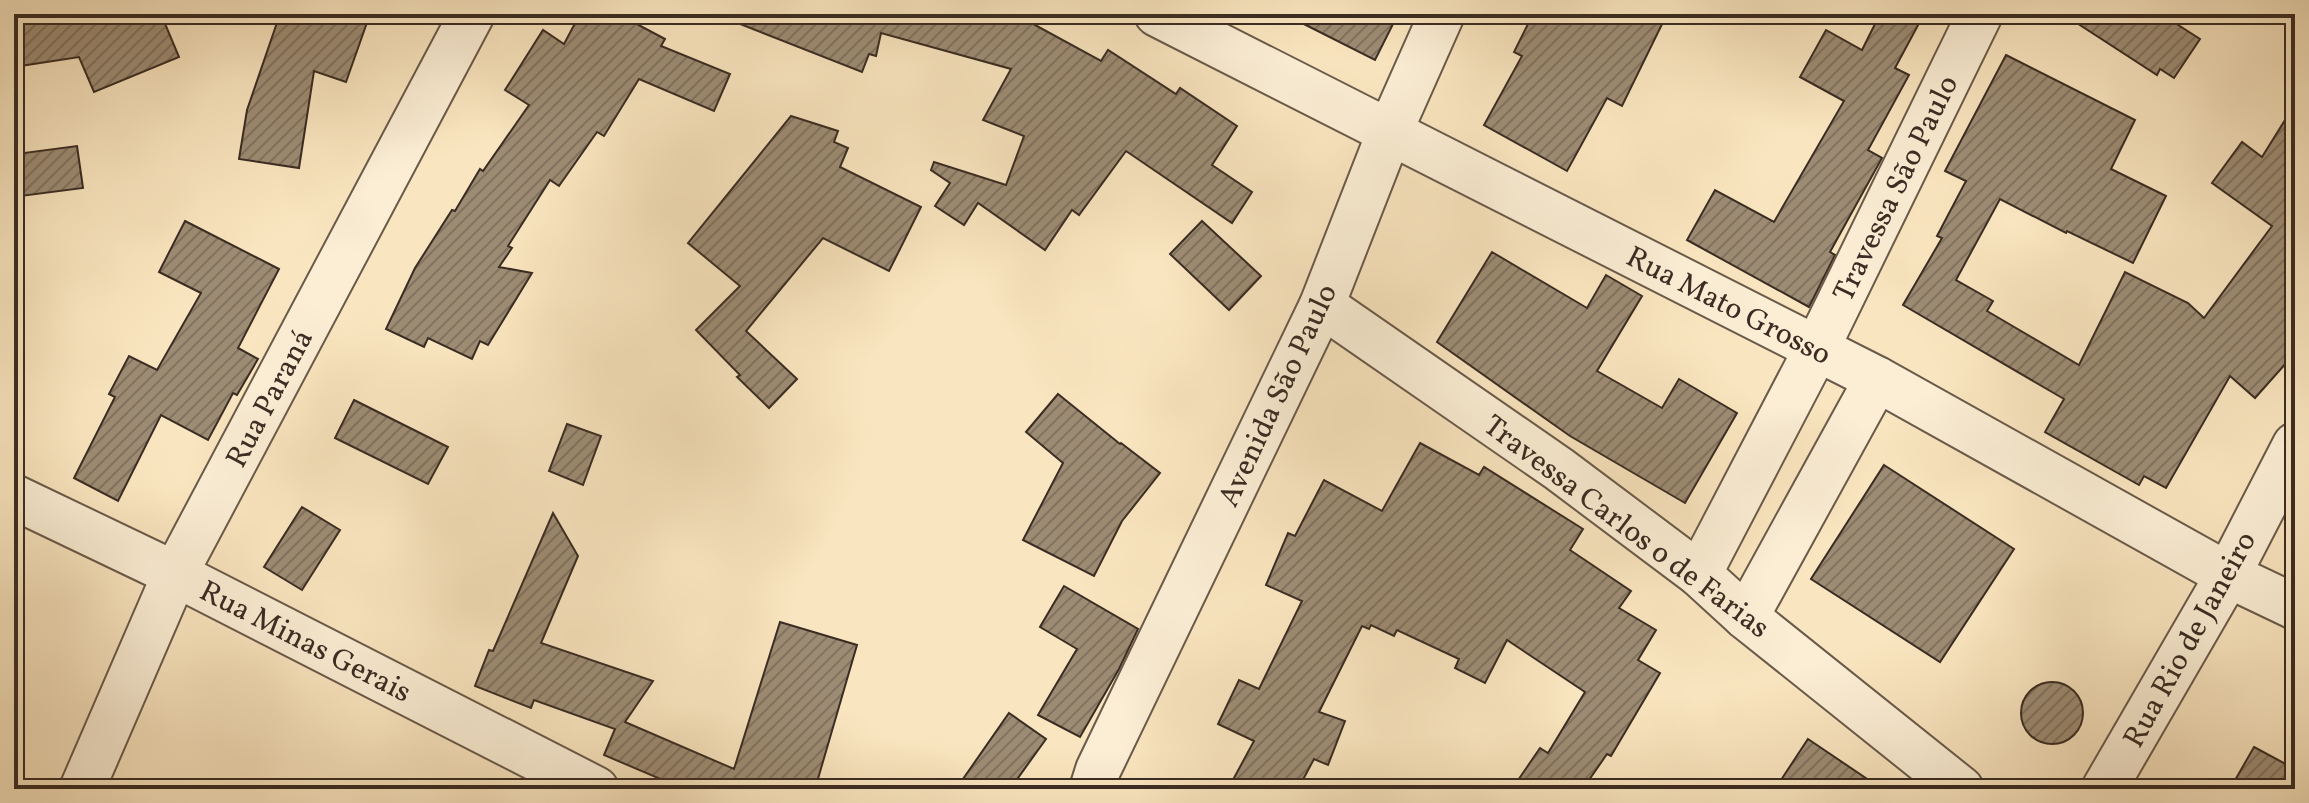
<svg xmlns="http://www.w3.org/2000/svg" width="2309" height="803" viewBox="0 0 2309 803" font-family="Vollkorn,serif">
	<style>
		.building { fill: url(#building-hatch); stroke: #3a2c23; stroke-width: 2 }
		.lines { fill: none; stroke-linecap: round; stroke-linejoin: round }
		.minor-casing { stroke: #6a5a4a; stroke-width: 48 }
		.minor { stroke: #fbeed5; stroke-width: 44 }
		.labels { text-anchor: middle; stroke-width: 7; stroke-linejoin: round; paint-order: stroke }
		.street-label { font-size: 30px; fill: #3a2c23; stroke: #fbeed5 }
	</style>
	<defs>
		<pattern id="building-hatch" width="6" height="6" patternUnits="userSpaceOnUse" patternTransform="scale(2)"><rect width="6" height="6" fill="#9d8c74"/><path d="M-1 1l2-2M0 6l6-6M5 7l2-2" fill="none" stroke="#81735f"/></pattern>
	</defs>
	<rect width="100%" height="100%" fill="#f9e5bf"/>
	<filter id="stains"><feTurbulence type="fractalNoise" baseFrequency=".0025" numOctaves="4"/><feColorMatrix values="0 0 0 0 .2 0 0 0 0 .09 0 0 0 0 .02 0 0 0 .5 -.17"/></filter>
	<radialGradient id="worn" r=".72"><stop offset=".6" stop-color="#630" stop-opacity="0"/><stop offset="1" stop-color="#630" stop-opacity=".3"/></radialGradient>
	<g class="building">
		<polygon points="14,14 161,14 179,57 94,92 79,57 20,66"/>
		<polygon points="280,14 370,14 346,82 314,71 299,168 239,159 247,110"/>
		<polygon points="580,14 618,14 665,39 661,46 730,74 714,111 639,79 604,136 597,132 559,186 550,180 508,246 512,248 499,267 532,273 488,345 480,341 472,359 428,338 424,347 386,329 415,268 452,210 455,211 480,169 483,171 529,105 505,90 543,30 564,44"/>
		<polygon points="720,14 1041,14 1035,25 1101,61 1108,50 1176,94 1180,88 1237,126 1212,165 1252,192 1232,223 1126,151 1079,215 1072,210 1045,250 978,203 964,225 935,206 950,183 931,170 934,162 1006,185 1024,136 983,120 1011,69 881,33 876,56 869,54 862,72 720,16"/>
		<polygon points="1284,14 1398,14 1375,60"/>
		<polygon points="1533,14 1667,14 1622,106 1607,98 1567,171 1484,125 1522,56 1514,52"/>
		<polygon points="1880,14 1924,14 1895,68 1909,75 1868,150 1882,158 1830,252 1835,255 1809,307 1687,240 1715,190 1774,222 1844,101 1800,77 1826,30 1862,50"/>
		<polygon points="2063,14 2161,14 2200,39 2174,78 2160,69 2157,75"/>
		<polygon points="2006,55 2135,120 2111,169 2166,196 2133,263 2067,231 2066,233 2000,199 1956,280 1993,301 1987,311 2079,365 2125,272 2188,303 2204,318 2272,226 2212,183 2242,142 2262,157 2295,104 2295,353 2255,398 2230,376 2166,488 2144,476 2139,485 2045,432 2064,399 1903,305 1942,238 1937,236 1966,181 1945,171"/>
		<polygon points="791,116 838,131 834,142 848,148 840,167 921,207 889,271 823,238 746,331 797,379 769,408 737,377 740,375 696,330 740,286 688,243"/>
		<polygon points="77,146 83,188 21,196 16,154"/>
		<polygon points="185,221 279,269 238,348 258,359 237,395 233,393 208,440 161,415 118,501 74,478 115,397 109,394 129,356 157,370 201,293 159,272"/>
		<polygon points="1202,221 1261,276 1229,310 1170,254"/>
		<polygon points="1492,252 1587,308 1606,275 1642,296 1597,371 1662,408 1679,379 1737,413 1685,503 1570,436 1437,342"/>
		<polygon points="1058,394 1120,444 1121,443 1160,473 1122,521 1094,576 1023,540 1063,463 1026,432"/>
		<polygon points="354,400 448,447 428,484 335,438"/>
		<polygon points="567,424 601,436 583,485 549,471"/>
		<polygon points="1420,443 1479,475 1484,467 1583,529 1570,550 1631,591 1619,608 1656,630 1638,660 1660,673 1611,756 1607,754 1589,780 1603,789 1512,789 1540,748 1548,753 1585,692 1507,640 1485,683 1455,668 1459,659 1397,630 1394,636 1371,625 1369,629 1362,626 1319,712 1345,721 1328,765 1314,759 1298,789 1228,789 1254,741 1218,724 1239,680 1259,689 1302,601 1266,585 1288,533 1295,536 1324,480 1382,511"/>
		<polygon points="1884,465 2014,549 1940,662 1811,579"/>
		<polygon points="302,507 340,530 302,590 264,567"/>
		<polygon points="553,513 578,556 541,643 653,681 625,722 734,769 780,622 857,645 815,789 684,789 604,755 615,729 534,700 531,708 475,686 489,650 493,651"/>
		<polygon points="1064,586 1138,629 1119,669 1080,737 1038,715 1077,649 1040,627"/>
		<circle cx="2052" cy="713" r="31"/>
		<polygon points="1009,713 1046,739 1010,789 956,789"/>
		<polygon points="1808,739 1882,789 1775,789"/>
		<polygon points="2254,747 2295,769 2295,789 2230,789"/>
	</g>
	<g class="lines">
		<g class="minor-casing">
			<g id="minor">
				<polyline points="1157,14 1877,379 2228,575 2295,607"/>
				<polyline points="1322,305 1559,469 1699,574 1746,617 1961,789"/>
				<polyline points="14,497 175,574 596,789"/>
				<polyline points="1699,574 1816,350 1980,14"/>
				<polyline points="1746,617 1877,379"/>
				<polyline points="82,789 175,574 472,14"/>
				<polyline points="1092,789 1098,770 1322,305 1390,131 1442,14"/>
				<polyline points="2104,789 2228,575 2295,445"/>
			</g>
		</g>
		<use href="#minor" class="minor"/>
	</g>
	<g class="labels">
		<g class="street-label">
			<text transform="translate(1895 188) rotate(-64)" y="10">Travessa São Paulo</text>
			<text transform="translate(1729 305) rotate(27)" y="10">Rua Mato Grosso</text>
			<text transform="translate(1277 395) rotate(-65)" y="10">Avenida São Paulo</text>
			<text transform="translate(269 398) rotate(-62)" y="10">Rua Paraná</text>
			<text transform="translate(1627 526) rotate(37)" y="10">Travessa Carlos o de Farias</text>
			<text transform="translate(2189 639) rotate(-61)" y="10">Rua Rio de Janeiro</text>
			<text transform="translate(306 641) rotate(27)" y="10">Rua Minas Gerais</text>
		</g>
	</g>
	<rect width="2309" height="803" fill="none" stroke="#f9e5bf" stroke-width="48"/>
	<rect x="16" y="16" width="2277" height="771" fill="none" stroke="#3a2c23" stroke-width="4"/>
	<rect x="24" y="24" width="2261" height="755" fill="none" stroke="#3a2c23" stroke-width="2"/>
	<rect width="100%" height="100%" filter="url(#stains)"/>
	<rect width="100%" height="100%" fill="url(#worn)"/>
</svg>
